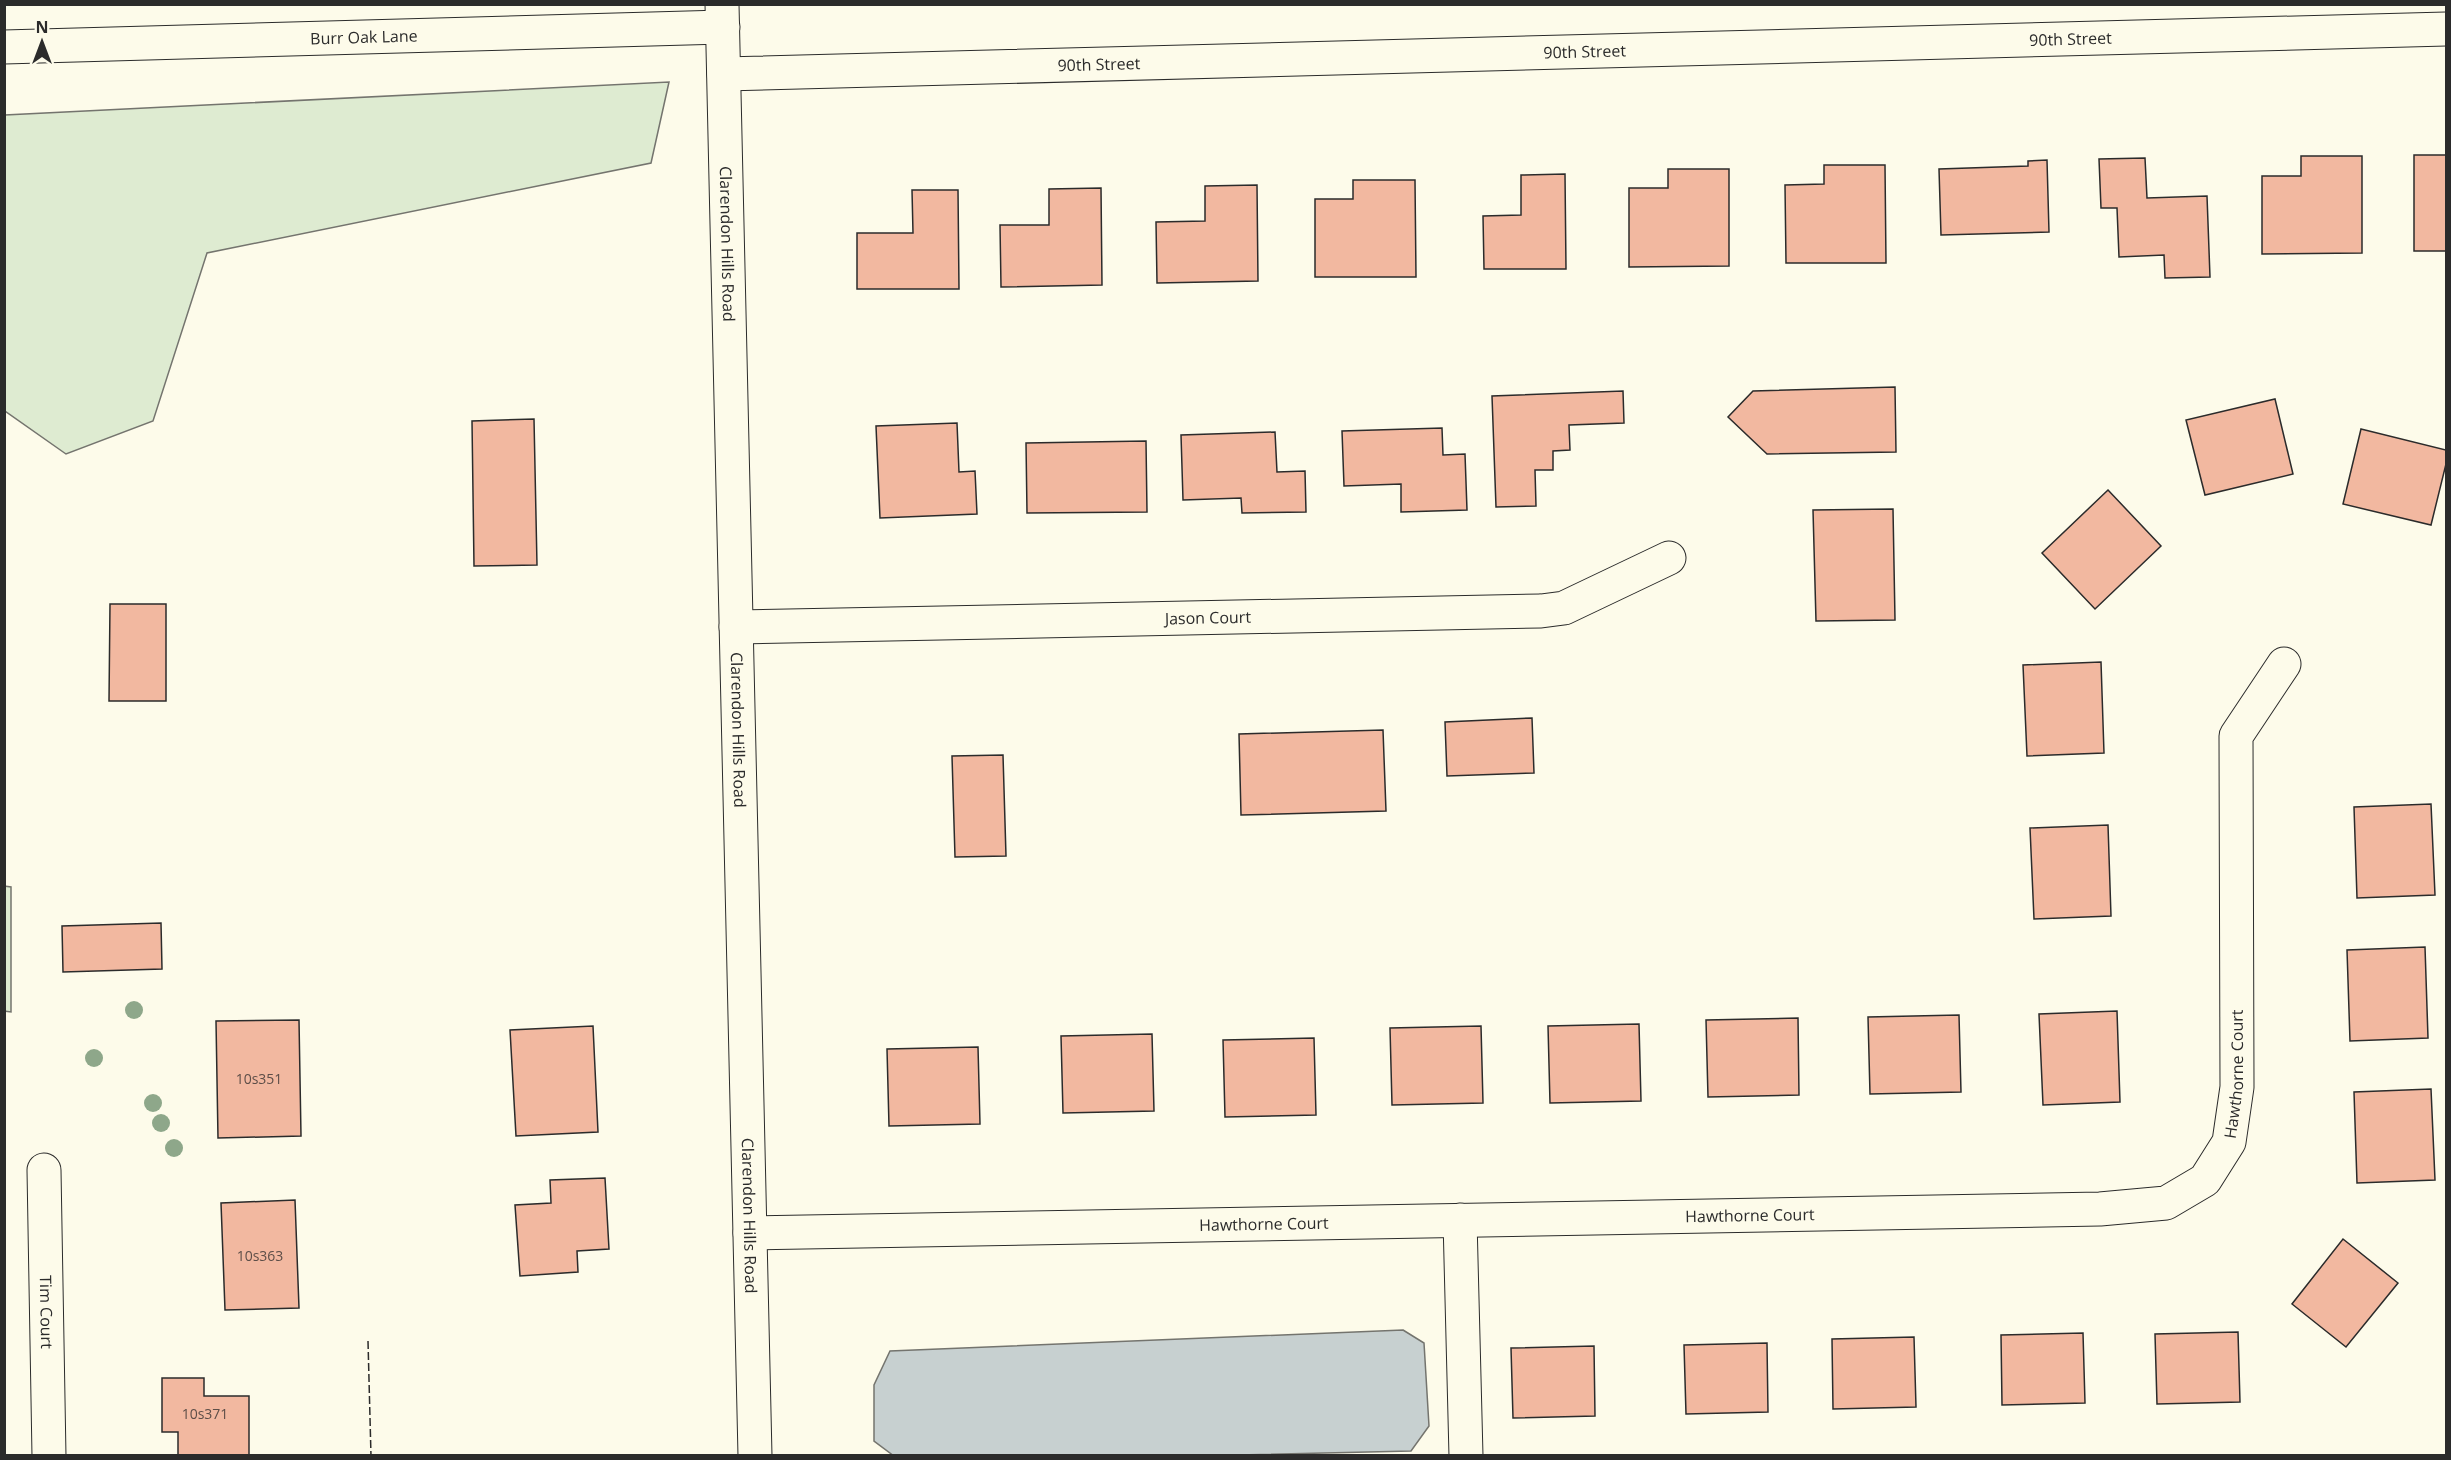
<svg xmlns="http://www.w3.org/2000/svg" width="2451" height="1460" viewBox="0 0 2451 1460" font-family="'Open Sans',sans-serif">
	<style>
		.green { fill: #deebd1; stroke: #74746e; stroke-width: 1.5 }
		.water { fill: #c7d0d0; stroke: #74746e; stroke-width: 1.5 }
		.building { fill: #f2b8a0; stroke: #2b2b2b; stroke-width: 1.5 }
		.lines { fill: none; stroke-linecap: round; stroke-linejoin: round }
		.minor-casing { stroke: #2b2b2b; stroke-width: 35 }
		.minor { stroke: #fdfbea; stroke-width: 33 }
		.fence { stroke: #2b2b2b; stroke-width: 1.5; stroke-dasharray: 8 3; stroke-linecap: butt }
		.tree { fill: #8ea78a }
		.labels { text-anchor: middle; stroke-width: 4.5; stroke-linejoin: round; paint-order: stroke }
		.number-label { font-size: 14px; fill: #5d4e48 }
		.street-label { font-size: 16px; fill: #2b2b2b; stroke: #fdfbea }
	</style>
	<rect width="100%" height="100%" fill="#fdfbea"/>
	<g class="green">
		<polygon points="669,82 651,163 207,253 153,421 66,454 5,411 5,115"/>
		<polygon points="4,886 11,887 11,1012 4,1011"/>
	</g>
	<polygon class="water" points="1403,1330 1424,1343 1429,1426 1411,1451 1190,1456 894,1456 874,1441 874,1385 890,1351"/>
	<g class="building">
		<rect x="2414" y="155" width="32" height="96"/>
		<polygon points="2301,156 2362,156 2362,253 2262,254 2262,176 2301,176"/>
		<polygon points="2145,158 2147,198 2207,196 2210,277 2165,278 2164,255 2119,257 2117,208 2101,208 2099,159"/>
		<polygon points="2047,160 2049,232 1941,235 1939,169 2028,166 2028,161"/>
		<polygon points="1824,165 1885,165 1886,263 1786,263 1785,185 1824,184"/>
		<polygon points="1668,169 1729,169 1729,266 1629,267 1629,188 1668,188"/>
		<polygon points="1565,174 1566,269 1484,269 1483,216 1521,215 1521,175"/>
		<polygon points="1353,180 1415,180 1416,277 1315,277 1315,199 1353,199"/>
		<polygon points="1257,185 1258,281 1157,283 1156,222 1205,221 1205,186"/>
		<polygon points="1101,188 1102,285 1001,287 1000,225 1049,225 1049,189"/>
		<polygon points="912,190 958,190 959,289 857,289 857,233 913,233"/>
		<polygon points="1895,387 1896,452 1767,454 1728,417 1753,391"/>
		<polygon points="1623,391 1624,423 1569,425 1570,450 1553,451 1553,470 1535,470 1536,506 1496,507 1492,396"/>
		<polygon points="2275,399 2293,474 2205,495 2186,420"/>
		<polygon points="534,419 537,565 474,566 472,421"/>
		<polygon points="957,423 959,472 975,471 977,514 880,518 876,426"/>
		<polygon points="1442,428 1443,455 1465,454 1467,510 1401,512 1401,484 1344,486 1342,431"/>
		<polygon points="2361,429 2446,450 2446,464 2431,525 2343,504"/>
		<polygon points="1275,432 1277,472 1305,471 1306,512 1242,513 1241,498 1183,500 1181,435"/>
		<polygon points="1146,441 1147,512 1027,513 1026,443"/>
		<polygon points="2108,490 2161,546 2095,609 2042,553"/>
		<polygon points="1893,509 1895,620 1816,621 1813,510"/>
		<polygon points="110,604 166,604 166,701 109,701"/>
		<polygon points="2101,662 2104,753 2027,756 2023,665"/>
		<polygon points="1532,718 1534,773 1447,776 1445,722"/>
		<polygon points="1383,730 1386,811 1241,815 1239,734"/>
		<polygon points="1003,755 1006,856 955,857 952,756"/>
		<polygon points="2431,804 2435,895 2357,898 2354,807"/>
		<polygon points="2108,825 2111,916 2034,919 2030,828"/>
		<polygon points="161,923 162,969 63,972 62,926"/>
		<polygon points="2425,947 2428,1038 2350,1041 2347,950"/>
		<polygon points="2117,1011 2120,1102 2043,1105 2039,1014"/>
		<polygon points="1959,1015 1961,1092 1870,1094 1868,1017"/>
		<polygon points="1798,1018 1799,1095 1708,1097 1706,1020"/>
		<polygon points="299,1020 301,1136 218,1138 216,1021"/>
		<polygon points="1639,1024 1641,1101 1550,1103 1548,1026"/>
		<polygon points="593,1026 598,1132 516,1136 510,1030"/>
		<polygon points="1481,1026 1483,1103 1392,1105 1390,1028"/>
		<polygon points="1152,1034 1154,1111 1063,1113 1061,1036"/>
		<polygon points="1314,1038 1316,1115 1225,1117 1223,1040"/>
		<polygon points="978,1047 980,1124 889,1126 887,1049"/>
		<polygon points="2431,1089 2435,1180 2357,1183 2354,1092"/>
		<polygon points="605,1178 609,1249 577,1251 578,1272 520,1276 515,1205 551,1203 550,1180"/>
		<polygon points="295,1200 299,1308 225,1310 221,1203"/>
		<polygon points="2343,1239 2398,1283 2346,1347 2292,1304"/>
		<polygon points="2238,1332 2240,1402 2157,1404 2155,1334"/>
		<polygon points="2083,1333 2085,1403 2002,1405 2001,1335"/>
		<polygon points="1914,1337 1916,1407 1833,1409 1832,1339"/>
		<polygon points="1767,1343 1768,1412 1686,1414 1684,1345"/>
		<polygon points="1594,1346 1595,1416 1513,1418 1511,1348"/>
		<polygon points="162,1378 204,1378 204,1396 249,1396 249,1456 178,1456 178,1432 162,1432"/>
	</g>
	<g class="lines">
		<g class="minor-casing">
			<g id="minor">
				<path id="s1" d="M722,4L755,1456"/>
				<path id="s2" d="M4,47L723,27"/>
				<path id="s3" d="M724,74L2446,29"/>
				<path id="s4" d="M736,627L1541,611L1564,608L1669,558"/>
				<path id="s5" d="M44,1170L49,1456"/>
				<polyline points="1460,1220 1466,1456"/>
				<path id="s6" d="M750,1233L2100,1209L2166,1203L2205,1180L2229,1142L2237,1087L2236,736L2284,664"/>
			</g>
		</g>
		<use href="#minor" class="minor"/>
		<polyline class="fence" points="368,1341 371,1456"/>
	</g>
	<g class="tree">
		<circle cx="134" cy="1010" r="9"/>
		<circle cx="94" cy="1058" r="9"/>
		<circle cx="153" cy="1103" r="9"/>
		<circle cx="161" cy="1123" r="9"/>
		<circle cx="174" cy="1148" r="9"/>
	</g>
	<g class="labels">
		<g class="number-label">
			<text x="259" y="1084">10s351</text>
			<text x="260" y="1261">10s363</text>
			<text x="205" y="1419">10s371</text>
		</g>
		<g class="street-label">
			<text dy="6" stroke="none"><textPath href="#s2" startOffset="360">Burr Oak Lane</textPath></text>
			<text dy="6" stroke="none"><textPath href="#s3" startOffset="1347">90th Street</textPath></text>
			<text dy="6" stroke="none"><textPath href="#s3" startOffset="861">90th Street</textPath></text>
			<text dy="6" stroke="none"><textPath href="#s3" startOffset="375">90th Street</textPath></text>
			<text dy="6" stroke="none"><textPath href="#s1" startOffset="240">Clarendon Hills Road</textPath></text>
			<text dy="6" stroke="none"><textPath href="#s4" startOffset="472">Jason Court</textPath></text>
			<text dy="6" stroke="none"><textPath href="#s1" startOffset="726">Clarendon Hills Road</textPath></text>
			<text dy="6" stroke="none"><textPath href="#s6" startOffset="1575">Hawthorne Court</textPath></text>
			<text dy="6" stroke="none"><textPath href="#s6" startOffset="1000">Hawthorne Court</textPath></text>
			<text dy="6" stroke="none"><textPath href="#s1" startOffset="1212">Clarendon Hills Road</textPath></text>
			<text dy="6" stroke="none"><textPath href="#s6" startOffset="514">Hawthorne Court</textPath></text>
			<text dy="6" stroke="none"><textPath href="#s5" startOffset="142">Tim Court</textPath></text>
		</g>
	</g>
	<rect width="2451" height="1460" fill="none" stroke="#2b2b2b" stroke-width="12"/>
	<g transform="translate(42 42)" stroke="#fdfbea" stroke-width="4.5" paint-order="stroke">
	<path d="M0-4.5L10 22L0 15L-10 22Z" fill="#2b2b2b"/>
	<text y="-9" font-size="16" font-weight="bold" text-anchor="middle" fill="#2b2b2b">N</text>
	</g>
</svg>
